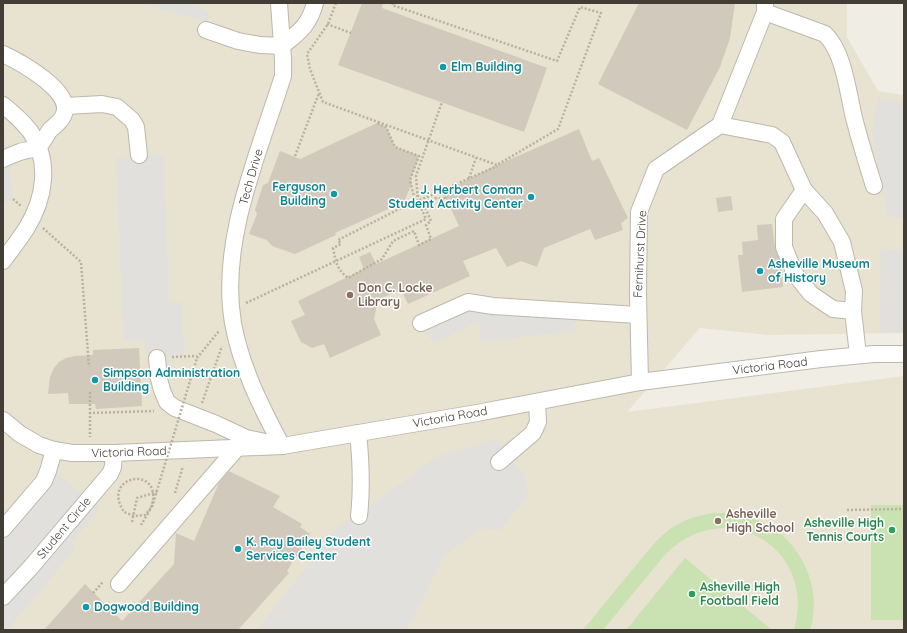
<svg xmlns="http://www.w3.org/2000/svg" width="907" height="633" viewBox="0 0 907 633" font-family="Quicksand,sans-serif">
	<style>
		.education { fill: #e8e2d0 }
		.green { fill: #cae1b1 }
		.parking { fill: #e2e0dd }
		.building { fill: #d1c9bb }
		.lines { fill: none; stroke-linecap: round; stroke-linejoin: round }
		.minor-casing { stroke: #beb8ab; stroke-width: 18 }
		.path { stroke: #bbb19b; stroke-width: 2.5; stroke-dasharray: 2 2; stroke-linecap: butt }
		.minor { stroke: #fff; stroke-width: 16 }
		.path-bridge { stroke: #bbb19b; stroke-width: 2.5; stroke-dasharray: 2 2; stroke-linecap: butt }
		.culture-dot { fill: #0f9aa8; stroke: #fff; stroke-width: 1.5 }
		.education-dot { fill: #8d6e63; stroke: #fff; stroke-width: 1.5 }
		.leisure-dot { fill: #2e9e5b; stroke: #fff; stroke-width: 1.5 }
		.labels { text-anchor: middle; stroke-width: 3; stroke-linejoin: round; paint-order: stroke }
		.culture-label { font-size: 12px; font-weight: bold; fill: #0d838f; stroke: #fff; text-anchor: start }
		.street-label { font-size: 12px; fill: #423d35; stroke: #fff }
		.education-label { font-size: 12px; font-weight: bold; fill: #785e54; stroke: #fff; text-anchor: start }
		.leisure-label { font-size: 12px; font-weight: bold; fill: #27864d; stroke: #fff; text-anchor: end }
	</style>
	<rect width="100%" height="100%" fill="#f0ede5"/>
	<polygon class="education" points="3,3 847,3 847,37 878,91 904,95 904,333 769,335 700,328 627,412 904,376 904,630 3,630"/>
	<g class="green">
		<rect x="871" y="505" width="33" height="115"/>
		<path d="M714,513C728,513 742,513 756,519C799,536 824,586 810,630H794C818,546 723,493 664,556L603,630H583C601,608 619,586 637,564C648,551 659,536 673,527C686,519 699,515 714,513Z"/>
		<polygon points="685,558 772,630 626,630"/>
	</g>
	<g class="parking">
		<polygon points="138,3 194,3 209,12 207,22"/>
		<polygon points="878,98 904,103 904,219 888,216 872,133"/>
		<polygon points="3,130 5,132 13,199 3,204"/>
		<polygon points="139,155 163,155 169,303 181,302 184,355 147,357 144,341 124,341 116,158"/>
		<polygon points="881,249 904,251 904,333 880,333"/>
		<polygon points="473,310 576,319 575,331 481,342 480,328 476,323 435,343 424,332"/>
		<polygon points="498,438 525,477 528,496 500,530 480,529 444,556 412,621 406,630 257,630 335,529 376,502 435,458"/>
		<polygon points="56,473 100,508 71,543 76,548 7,630 3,630 3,536"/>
	</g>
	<g class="building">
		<polygon points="362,3 383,3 382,8 547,68 524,132 338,65"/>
		<polygon points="639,3 735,3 730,38 720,67 687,130 598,84"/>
		<polygon points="377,123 386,127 395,147 419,156 410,180 412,183 404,202 335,233 336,235 295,254 272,246 267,240 249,234 257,214 255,210 263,185 268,183 280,151 300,159"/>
		<polygon points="579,129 592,161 599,158 628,218 621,223 623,230 595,240 590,229 544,248 537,267 521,261 507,267 496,248 463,261 470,276 408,304 401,289 378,300 374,319 381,335 330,358 324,344 312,348 301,342 291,321 305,315 298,301 364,269 359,257 370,252 376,264 459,226 443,192 497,165"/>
		<polygon points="731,196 733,210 718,212 716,198"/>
		<polygon points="772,224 775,247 780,261 783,287 742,292 738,255 743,255 742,242 758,240 757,225"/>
		<polygon points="139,348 142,406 96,409 95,404 69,404 68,393 48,394 50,377 54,368 59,362 66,358 75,356 93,355 93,350"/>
		<polygon points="229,471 280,496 273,507 302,524 300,527 310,534 287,571 289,573 238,630 44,630 85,584 122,621 174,564 176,533 194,541 219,483"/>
	</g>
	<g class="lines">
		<g class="minor-casing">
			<g id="minor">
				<path d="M279,3L283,59V76C259,153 219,241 233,323C241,367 261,407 282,446"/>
				<path d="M765,12L825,34C844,52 848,93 854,118C860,141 867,164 874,186"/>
				<polyline points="206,30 238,41 260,45 282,46"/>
				<path d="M282,46C299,32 309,26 315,3"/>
				<path d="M3,54C20,62 73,91 64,114C62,121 55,125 50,130C46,135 43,144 37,147C33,150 25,150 20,152C14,154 8,157 3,159"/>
				<path d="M3,105C13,113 22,121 30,131C51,161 45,199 26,229C19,240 11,250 3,261"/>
				<polyline points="66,106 102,104 117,107 132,120 136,127 139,155"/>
				<polyline points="720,125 772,135 782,142 804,190 825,213 842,242 854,291 853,311 858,355"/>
				<polyline points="804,190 784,219 784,247 795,274 811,294 833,309 853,311"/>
				<polyline points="421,323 468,302 493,306 638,315"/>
				<polyline points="157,358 159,379 162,390 167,402 175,408 216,424 246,438 265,442"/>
				<polyline points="640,382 638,294 639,212 656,169 720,125 765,12 765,3"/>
				<polyline points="3,420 20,434 39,445 54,450 72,453 114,453 282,446 477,413 640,382 821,359 874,354 904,354"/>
				<path d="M358,433C361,461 362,489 359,516"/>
				<polyline points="499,462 533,433 538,422 537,402"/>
				<polyline points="3,529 44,481 48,471 54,450"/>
				<polyline points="119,584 237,448"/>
				<polyline points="3,597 31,567 110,474 113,467 114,453"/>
			</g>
		</g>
		<g class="path">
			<polyline points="336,3 328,24 307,54 310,69 323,102 378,122"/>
			<path d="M393,3L392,5L557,61L580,7L601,13L558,129L497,165L378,122L377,123L386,127L395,147L419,156L410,180L415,201L338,240L341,244L333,248C336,262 336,268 348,278L382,259L393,241L414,231L419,245L431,239L426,225L431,221L423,203L436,198L446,199L441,190"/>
			<polyline points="327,24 351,33"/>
			<polyline points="295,156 319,93"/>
			<polyline points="469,178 476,158"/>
			<polyline points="13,199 21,206"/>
			<polyline points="418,201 416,176 442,102"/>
			<polyline points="43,228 81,262 89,367"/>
			<polyline points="246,303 426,219 418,201 497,166"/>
			<polyline points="172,357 197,356"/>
			<polyline points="197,358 219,331"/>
			<polyline points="90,392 90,437"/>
			<polyline points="202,403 222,346"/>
			<polyline points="89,413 154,411"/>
			<polyline points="175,493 183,466"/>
			<polyline points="847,510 904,509"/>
			<polyline points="132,522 137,498 157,492"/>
			<polyline points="93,593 103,582"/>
		</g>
		<use href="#minor" class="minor"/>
		<path class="path-bridge" d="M141,525C146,516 155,505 153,493C150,470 113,477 119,501C120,505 122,509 124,512L134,516L145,515L152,507L197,358"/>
	</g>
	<g class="culture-dot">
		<circle cx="443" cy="67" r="4"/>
		<circle cx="334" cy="194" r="4"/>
		<circle cx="531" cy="197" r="4"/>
		<circle cx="760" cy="271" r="4"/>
		<circle cx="95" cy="380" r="4"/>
		<circle cx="238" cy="549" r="4"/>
		<circle cx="86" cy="607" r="4"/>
	</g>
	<g class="education-dot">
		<circle cx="350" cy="295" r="4"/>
		<circle cx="718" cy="521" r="4"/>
	</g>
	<g class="leisure-dot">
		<circle cx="892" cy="530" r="4"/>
		<circle cx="692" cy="594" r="4"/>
	</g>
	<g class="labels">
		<g class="culture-label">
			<text x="451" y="71">Elm Building</text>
			<text x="326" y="191" text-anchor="end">Ferguson<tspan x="326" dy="14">Building</tspan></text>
			<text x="523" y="194" text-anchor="end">J. Herbert Coman<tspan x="523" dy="14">Student Activity Center</tspan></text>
			<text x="768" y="268">Asheville Museum<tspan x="768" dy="14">of History</tspan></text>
			<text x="103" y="377">Simpson Administration<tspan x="103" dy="14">Building</tspan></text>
			<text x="246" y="546">K. Ray Bailey Student<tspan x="246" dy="14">Services Center</tspan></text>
			<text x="94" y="611">Dogwood Building</text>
		</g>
		<g class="street-label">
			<text transform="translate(251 177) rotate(-74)" y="4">Tech Drive</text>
			<text transform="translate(640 254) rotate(-87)" y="4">Fernihurst Drive</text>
			<text transform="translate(770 366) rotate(-7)" y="4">Victoria Road</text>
			<text transform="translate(450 417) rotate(-10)" y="4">Victoria Road</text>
			<text transform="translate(129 452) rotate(-2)" y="4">Victoria Road</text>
			<text transform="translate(64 528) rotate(-50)" y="4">Student Circle</text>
		</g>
		<g class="education-label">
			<text x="358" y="292">Don C. Locke<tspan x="358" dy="14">Library</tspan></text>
			<text x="726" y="518">Asheville<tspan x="726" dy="14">High School</tspan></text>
		</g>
		<g class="leisure-label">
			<text x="884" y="527">Asheville High<tspan x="884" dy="14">Tennis Courts</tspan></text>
			<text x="700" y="591" text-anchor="start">Asheville High<tspan x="700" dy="14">Football Field</tspan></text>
		</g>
	</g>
	<rect width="907" height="633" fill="none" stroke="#423d35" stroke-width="8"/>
</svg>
